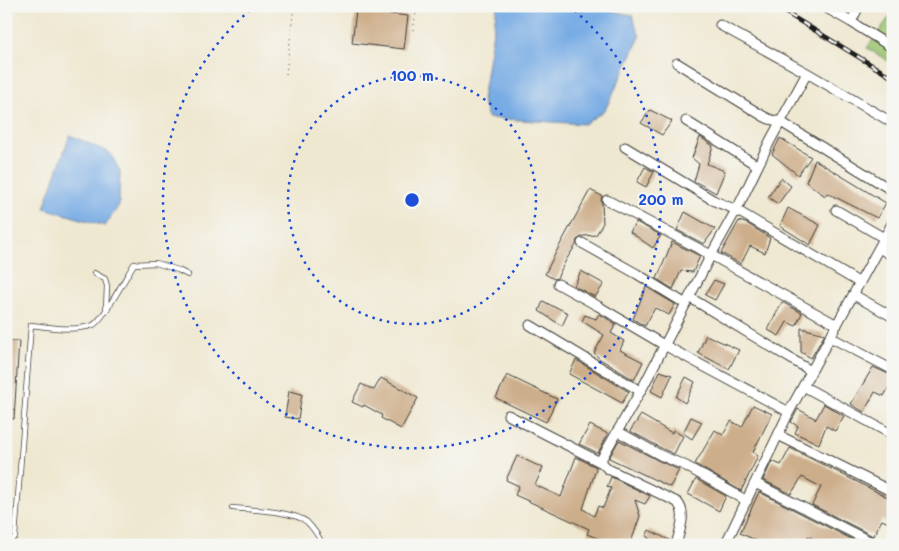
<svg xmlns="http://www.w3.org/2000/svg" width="899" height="551" font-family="Mali,sans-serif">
<rect width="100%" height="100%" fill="#f6f6f2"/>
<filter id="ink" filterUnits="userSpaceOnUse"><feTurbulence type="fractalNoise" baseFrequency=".02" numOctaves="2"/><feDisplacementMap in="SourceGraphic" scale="10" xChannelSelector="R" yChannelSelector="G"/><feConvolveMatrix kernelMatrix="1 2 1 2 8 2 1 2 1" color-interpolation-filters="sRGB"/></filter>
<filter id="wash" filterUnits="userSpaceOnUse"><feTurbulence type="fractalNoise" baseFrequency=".0096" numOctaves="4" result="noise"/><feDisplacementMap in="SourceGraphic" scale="20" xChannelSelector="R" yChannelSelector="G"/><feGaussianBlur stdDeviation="1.12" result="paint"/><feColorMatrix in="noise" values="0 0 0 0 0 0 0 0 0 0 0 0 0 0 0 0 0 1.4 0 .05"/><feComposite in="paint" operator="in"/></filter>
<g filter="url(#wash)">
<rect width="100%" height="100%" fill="#efe8d1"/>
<!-- green -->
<path fill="#9bc470" stroke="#5c7046" d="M893,12V64L867,48Z"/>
<!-- water -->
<path fill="#77abe4" stroke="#4a6480" d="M497,6H586L632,15L640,37L605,110L585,124L488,118L482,100Z
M70,135L110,153L120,171L119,205L105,226L44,208Z"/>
<g id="blocks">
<!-- building -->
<path fill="#cdae8b" d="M356,10L408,16L404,49L352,43Z
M650,110L672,121L662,135L641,123Z
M700,137L713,146L707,164L725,171L716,193L694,181L699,164L692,158Z
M780,138L811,157L798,175L772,154Z
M815,160L886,203L877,218L827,193L825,196L806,182Z
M645,167L654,172L646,187L637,182Z
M781,178L791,186L778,204L768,197Z
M590,190L602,196L601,200L602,204L603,223L596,235L583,236L577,240L576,245L566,260L557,278L554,279L545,274L556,252Z
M788,208L820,225L810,245L780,226Z
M685,212L715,229L704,244L677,230Z
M739,221L748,224L770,238L765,253L750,246L741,264L721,253Z
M636,222L661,235L653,248L630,232Z
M672,242L700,256L693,272L681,271L673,289L657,279Z
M581,271L604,284L595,297L574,286Z
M714,280L724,284L715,300L705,295Z
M646,287L675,304L669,315L655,308L645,326L633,319Z
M543,301L556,308V307L568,313L562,326L539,311Z
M782,302L802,313L796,326L787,322L779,336L768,330Z
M599,314L616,324L611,333L624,341L620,350L643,362L634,380L600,359L594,353L604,335L582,321L585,315L596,319Z
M801,328L825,334L811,358L801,352Z
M706,335L739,350L729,369L698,353Z
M6,341H19L14,419L6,418Z
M576,360L629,392L622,403L569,374Z
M873,367L893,376V380L884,396L875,392L864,412L851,404Z
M660,371L672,375L662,397L651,391Z
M507,375L557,399L546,422L496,398Z
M686,377L695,382L685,403L676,397Z
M381,378L418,398L401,429L381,418L382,415L364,405L363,407L352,402L361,384L374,390Z
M289,391L302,394L298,419L285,417Z
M824,404L844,416L835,431L826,426L819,444L795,433L798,426L791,422L798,409L816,419Z
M753,405L772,414L753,452L758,456L741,491L695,464L715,430L723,435L731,421L742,427Z
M641,415L672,433L673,430L683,436L674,454L663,449L630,431Z
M691,417L702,422L692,439L683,433Z
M590,425L608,434L598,453L579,444Z
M619,440L657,460L679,470L670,487L609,458Z
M790,448L893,500V525L882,520L873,536L812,505L821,487L802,477L791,494L763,480L772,461L781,465Z
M517,456L543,468L535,485L561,497L576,457L596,467V469L583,509L594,516L598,506L603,508L611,488L607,487L611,477L650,496L645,504L635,500L640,516L630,545H614L587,534L589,529L515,495L519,486L506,480Z
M696,479L726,496L719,511L688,494Z
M759,492L863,545H826L808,536L803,545H766L740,533Z
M649,530L671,541L670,545H645L649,538L646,536Z"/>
</g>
</g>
<g filter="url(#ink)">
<use href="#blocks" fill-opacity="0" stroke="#3c3b37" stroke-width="1"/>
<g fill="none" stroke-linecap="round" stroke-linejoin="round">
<!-- service casing -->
<g stroke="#3c3b37" stroke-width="6">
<path id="service" d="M94,273L105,279L107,286L106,309
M233,508C251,510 294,511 307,522C313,528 319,537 323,545
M6,543L15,537L31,325C50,327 74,332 93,325C103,321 127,275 134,264L156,263L178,270L188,275"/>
</g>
<!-- minor casing -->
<g stroke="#3c3b37" stroke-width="11">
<path id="minor" d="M823,6L851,22L893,48
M851,22L859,6
M720,25L807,73
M677,63L763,116L769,119L781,122L893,191
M686,121L758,166
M625,147L713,200C720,204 728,206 736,210L860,283
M607,200L711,255L837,325
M836,210L884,238
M582,243L637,274L686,304
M879,248L893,256
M558,284L598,306L664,345L789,412
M854,295L893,317
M689,297L811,371
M530,325L640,391
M830,337L893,370
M803,386L893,435
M508,415L602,463
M617,431L660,455L686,466L747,501
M778,435L893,492
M755,483L877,545
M676,545C679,532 688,513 677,502L608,469L602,463V458L644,385L711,255L740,203L770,141L807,73L893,123
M725,545L789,412L893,222"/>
</g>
<!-- path -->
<path stroke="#3c3b37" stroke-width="1" stroke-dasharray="1 4" stroke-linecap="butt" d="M413,30L417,6
M286,74L294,6"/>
<!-- service -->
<use href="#service" stroke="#fff" stroke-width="4.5"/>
<!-- minor -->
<use href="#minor" stroke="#fff" stroke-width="9"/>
<!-- rail casing -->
<g stroke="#1c1c1c" stroke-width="4.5">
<path id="rail" d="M775,6L893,78"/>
</g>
<!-- rail -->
<use href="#rail" stroke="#f6f6f2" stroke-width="2.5" stroke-dasharray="8" stroke-linecap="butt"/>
</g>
</g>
<!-- distance rings -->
<g fill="none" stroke="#1d4ed8" stroke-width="2.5" stroke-dasharray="2.5 5">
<circle cx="412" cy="200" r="124"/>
<path d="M569 6A249 249 0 1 1 255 6"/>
</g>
<circle cx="412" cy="200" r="8" fill="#1d4ed8" stroke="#f6f6f2" stroke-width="2.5"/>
<g font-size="15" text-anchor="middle" font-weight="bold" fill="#1d4ed8" stroke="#f6f6f2" stroke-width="4" stroke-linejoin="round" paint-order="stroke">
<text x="412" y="81">100 m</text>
<text x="661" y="205">200 m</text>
</g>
<!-- margin -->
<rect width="899" height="551" fill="none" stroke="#f6f6f2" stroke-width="25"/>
</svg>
